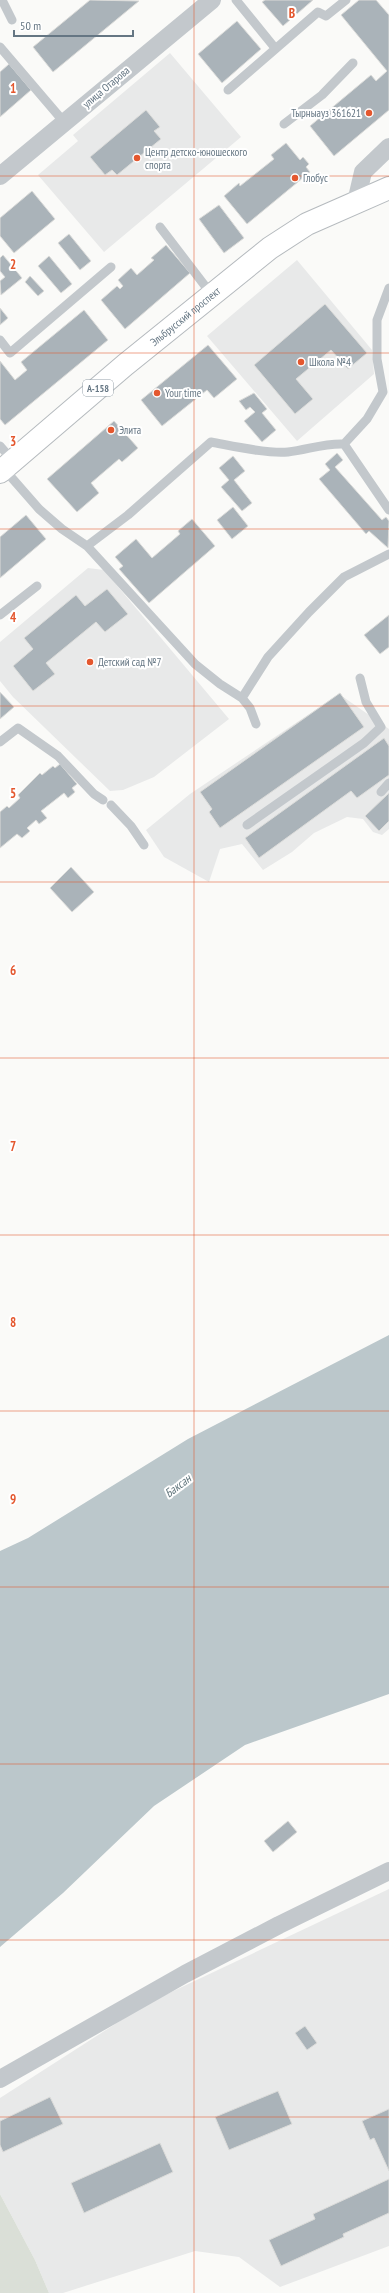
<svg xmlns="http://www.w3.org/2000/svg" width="389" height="2293" font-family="'PT Sans Narrow',sans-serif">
<rect width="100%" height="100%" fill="#fafaf8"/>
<!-- built -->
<path fill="#e8e9e9" d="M170,53L241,137L104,252L38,175L78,141L73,135Z
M297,260L372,350L374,374L297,441L207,336Z
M88,568L104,570L229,719L154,777L123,790L110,791L13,697L0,681V642Z
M339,694L389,729V829L382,835L373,832L363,819L347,817L314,833L292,852L263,870L242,844L220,849L209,882L164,857L146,830L190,794Z
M389,1889V2246L280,2287L239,2257L195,2251L63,2293H49L35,2260L0,2194V2098L148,2003Z"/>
<!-- green -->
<path fill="#dadfd7" d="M0,2194L35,2260L49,2293H0Z"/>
<!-- water -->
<path fill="#bbc7cb" d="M389,1335V1694L245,1745L154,1806L63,1893L0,1947V1551L28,1538L188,1439Z"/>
<!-- building -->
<path fill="#aab3b9" stroke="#dcdcda" d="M90,0L139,1L53,72L33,47Z
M265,0H313L283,26L262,2Z
M359,0H376L389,15V110L334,156L310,126L371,75L376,81L387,71L341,15Z
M237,21L261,49L222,83L198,54Z
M9,64L31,90L0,117V72Z
M146,110L160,127L154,131L161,139L117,175L112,170L105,175L90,157Z
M286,143L300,160L303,157L309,164L306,167L310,172L247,224L224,196L239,183L240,186L274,159L271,155Z
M32,191L55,219L14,253L0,236V218Z
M219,205L244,238L224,253L199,219Z
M69,234L91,261L80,270L58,243Z
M166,245L190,273L125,329L101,300L117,286L120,289L123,286L118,280L131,268L137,275L154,260L151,258Z
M3,255L22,278L1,295L0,281L5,277L0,271V258Z
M49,256L72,284L61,293L38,266Z
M30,276L44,291L38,296L25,282Z
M325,304L367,353L348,369L331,350L296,379L313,399L295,414L254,365Z
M0,308L8,318L0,325Z
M84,310L108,340L5,425L0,419V361L15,380L27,370L21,362Z
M208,345L237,379L214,398L207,390L162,426L141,400Z
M254,393L267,409L262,413L276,430L262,442L244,421L255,412L250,407L246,410L239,401Z
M114,421L138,448L122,462L119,459L91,483L99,493L77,512L47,479Z
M337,453L343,460L335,467L382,520L386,517L389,521L388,548L369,531L366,534L319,479L330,470L325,464Z
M233,456L245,471L234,480L252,503L242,511L221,487L229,480L219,468Z
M233,507L248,526L232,539L217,520Z
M26,515L46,539L0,578V537Z
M192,519L215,546L149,603L119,569L123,566L115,557L136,539L152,558L180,534L178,531Z
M107,589L128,614L105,632L96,622L46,663L55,674L33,691L13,666L33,649L24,638L76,595L85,606Z
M389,615V647L380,654L364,635Z
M0,692L14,707L0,719Z
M340,693L364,727L220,828L209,812L212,809L200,792Z
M384,738L389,746V775L357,798L351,791L259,858L245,838Z
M60,764L77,784L72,788L75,792L68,798L64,793L41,811L47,818L39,824L36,820L27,828L30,831L22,838L17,834L0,848V812L7,806L9,808L20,798L18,795L40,773L42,775L53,766L55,768Z
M389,793V821L379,831L365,816Z
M71,867L94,892L72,912L50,888Z
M288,1821L297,1832L273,1852L264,1841Z
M305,2026L317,2043L307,2050L295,2033Z
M278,2091L292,2124L229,2150L215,2117Z
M50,2097L63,2124L3,2152L0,2145V2121Z
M389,2109V2171L374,2138L370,2140L362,2121Z
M160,2143L173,2172L84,2213L71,2183Z
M389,2179V2213L343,2234L344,2237L281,2266L269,2240L315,2219L313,2214Z"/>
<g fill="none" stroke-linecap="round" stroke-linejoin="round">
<!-- primary casing -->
<g stroke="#b5babe" stroke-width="24">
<g id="primary">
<path id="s1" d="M0,472L125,365L270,248L307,224L389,188"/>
</g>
</g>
<!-- lane -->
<path stroke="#c3c8cc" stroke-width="9" d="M2,0L12,20
M236,0L275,48
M0,47L64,122
M228,90L318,12L326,16L346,0
M284,124L322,95L353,63
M160,227L212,295
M0,340L10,353L111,267
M344,444L367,419L383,392L377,359V320L389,288
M0,446L13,461
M4,469L39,509L62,529L87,546L195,664L220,684L242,698L250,708L256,724
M87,546L128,515L211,442C233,446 267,454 288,452C307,450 324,443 344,444L389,510
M0,615L37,586
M242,698L268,657L309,612L344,577L389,554
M0,742L18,728L58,756L94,794L103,800
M381,792L389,783
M111,805L131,826L144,845
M247,825L364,743L381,727L366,702L360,678"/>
<!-- street -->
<path stroke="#c3c8cc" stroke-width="18" d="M0,176L212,0
M356,202L363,172L389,147
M0,2079L185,1974L279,1925L389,1871"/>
<!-- primary -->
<use href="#primary" stroke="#fff" stroke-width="22"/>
</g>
<!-- grid -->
<path fill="none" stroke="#e4572e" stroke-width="1" stroke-opacity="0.55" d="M194,0V2293M0,176H389M0,353H389M0,529H389M0,706H389M0,882H389M0,1058H389M0,1235H389M0,1411H389M0,1587H389M0,1764H389M0,1940H389M0,2117H389"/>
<!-- markers -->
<g fill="#e4572e" stroke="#fff" stroke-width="1.5">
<circle cx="369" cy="113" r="4"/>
<circle cx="137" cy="158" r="4"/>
<circle cx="295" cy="178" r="4"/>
<circle cx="301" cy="362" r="4"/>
<circle cx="157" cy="393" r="4"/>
<circle cx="111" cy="430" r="4"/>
<circle cx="90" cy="662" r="4"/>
</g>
<g text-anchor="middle" stroke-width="4" stroke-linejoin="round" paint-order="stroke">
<!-- shield labels -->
<rect fill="#fff" stroke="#939fa8" stroke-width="1" x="83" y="380" width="30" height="16" rx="3"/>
<g font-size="10" font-weight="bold" fill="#657683">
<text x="98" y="392">А-158</text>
</g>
<!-- street labels -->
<g font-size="11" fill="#657683" stroke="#fff">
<text transform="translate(106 87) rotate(-40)" y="4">улица Отарова</text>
<text dy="4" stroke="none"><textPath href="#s1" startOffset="242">Эльбрусский проспект</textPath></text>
</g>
<!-- poi labels -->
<g font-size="11" fill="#657683" stroke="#fff" text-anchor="start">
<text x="361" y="117" text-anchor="end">Тырныауз 361621</text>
<text x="145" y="156">Центр детско-юношеского<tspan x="145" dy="13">спорта</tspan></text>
<text x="303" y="182">Глобус</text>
<text x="309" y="366">Школа №4</text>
<text x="165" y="397">Your time</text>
<text x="119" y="434">Элита</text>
<text x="98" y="666">Детский сад №7</text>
</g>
<!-- water labels -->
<g font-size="12" font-style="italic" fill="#60757c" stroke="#fff">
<text transform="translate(178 1486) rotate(-37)" y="4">Баксан</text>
</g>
</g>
<g font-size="13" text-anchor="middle" font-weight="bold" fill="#e4572e" stroke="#fff" stroke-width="4" stroke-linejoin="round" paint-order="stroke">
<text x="292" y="18">B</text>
<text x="13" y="93">1</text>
<text x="13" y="269">2</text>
<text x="13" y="446">3</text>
<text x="13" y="622">4</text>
<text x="13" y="798">5</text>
<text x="13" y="975">6</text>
<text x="13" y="1151">7</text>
<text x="13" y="1327">8</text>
<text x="13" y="1504">9</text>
</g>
<!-- scale -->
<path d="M14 30v6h119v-6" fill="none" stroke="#657683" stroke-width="2"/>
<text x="20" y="30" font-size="12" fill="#657683" stroke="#ffffff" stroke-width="3" paint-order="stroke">50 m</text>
</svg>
